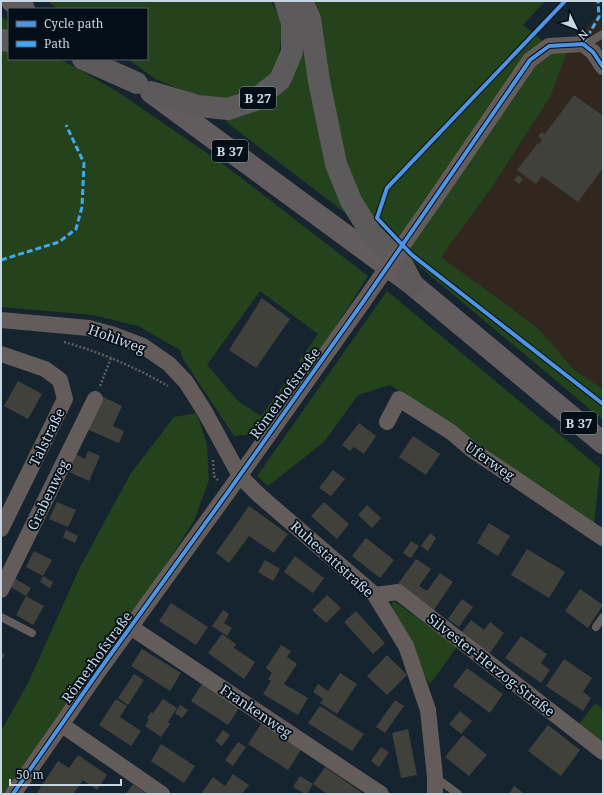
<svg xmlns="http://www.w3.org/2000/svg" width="604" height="795" font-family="'Noto Serif',serif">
<rect width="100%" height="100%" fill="#162430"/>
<!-- industrial -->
<path fill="#31271e" d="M603,10V407L427,255L558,57Z"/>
<!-- green -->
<path fill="#24421c" d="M47,1H271L281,21V39L278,60L273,72L264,85L229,100L196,96L155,79L128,59H147V9H58Z
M302,1H545L523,25L549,46L570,45L550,97L490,190L441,257L538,328L575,371L603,389V420L413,261L374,223L350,180Z
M1,17L9,22V33H1Z
M302,36L348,215L225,121L247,114Z
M1,50H9V59H59L84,72L121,94L227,167L368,276L309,369L299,361L318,334L260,291L207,365L239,402L261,416L291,375L299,380L271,424L254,434L234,436L183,359L180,350L138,326L93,315L1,307Z
M387,291L600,468L594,524L480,449L446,421L390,385L358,395L324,442L268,486L257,476Z
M197,413L207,445L209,480L194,521L127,624L8,794H1V731L28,683L80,567L131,473L174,417Z
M394,601L457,647L430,684C413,660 402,632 391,605Z
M595,703L603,709V752L575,730Z"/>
<!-- building -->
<path fill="#41413c" d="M574,95L603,116V168L578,202L542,176L536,184L517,170L538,143L539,144L542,140L538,136L542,132L545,134Z
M518,175L523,179L519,184L514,180Z
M262,298L290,319L256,368L229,350Z
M18,381L42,394L28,419L4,406Z
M101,396L122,406L113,426L124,431L119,443L86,429Z
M359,423L376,436L364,454L354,447L350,451L342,445Z
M413,436L440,454L426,475L399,457Z
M88,451L100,456L89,481L67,471L75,454L85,459Z
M333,470L345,479L331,496L319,488Z
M57,502L76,510L68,527L49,519Z
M324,502L349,524L337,539L311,516Z
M367,505L381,518L372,528L358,515Z
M249,506L288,534L274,553L249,536L229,563L216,553Z
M489,523L510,536L498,556L477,543Z
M66,530L78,536L75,543L63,537Z
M430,533L436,538L428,551L421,546Z
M366,538L394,560L380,578L352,556Z
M411,541L419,546L411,558L403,553Z
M527,549L565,572L549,598L511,575Z
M34,551L52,560L43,576L26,567Z
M295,556L324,578L313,593L284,572Z
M416,559L431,569L419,586L427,591L440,573L453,582L431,614L395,588Z
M265,560L280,569L273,581L258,572Z
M43,576L53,582L50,588L40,582Z
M14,578L31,588L26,596L9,586Z
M580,589L603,605L588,628L565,611Z
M327,595L341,608L326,623L312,610Z
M26,596L44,606L33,625L16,615Z
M462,599L473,607L459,627L448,619Z
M171,603L208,627L196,645L159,621Z
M223,610L229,614L224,623L232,628L227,636L212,626Z
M356,611L385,643L373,654L344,622Z
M471,620L484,630L490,622L504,633L487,657L459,636Z
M222,634L236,644L234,648L255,662L244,679L208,653Z
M521,636L547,654L541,663L550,670L541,683L505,658Z
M281,645L291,651L287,657L297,664L284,684L308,698L298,715L263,694L271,681L268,679L272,673L266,668Z
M142,649L181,673L170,691L131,666Z
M1,652L5,655L1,661Z
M387,655L407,675L387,695L367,676Z
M564,659L592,678L583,692L591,698L583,711L546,686Z
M467,668L503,694L490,713L453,686Z
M340,673L357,684L337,714L320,703L323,699L313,692L318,684L328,691Z
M134,674L144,680L128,705L118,698Z
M202,684L239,708L228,725L191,701Z
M116,699L127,706L120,717L141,731L131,746L99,725Z
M163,699L177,708L168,722L170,724L161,737L145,726L149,719L147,718L151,712L153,713Z
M395,700L404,706L385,733L376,727Z
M180,705L188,710L182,718L175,713Z
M320,706L364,734L352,751L308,723Z
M460,711L472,721L461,734L449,724Z
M261,724L301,750L288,770L248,744Z
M548,725L580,750L561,776L528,751Z
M408,729L417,775L401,778L392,733Z
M223,730L230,735L222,746L215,741Z
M463,735L487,755L469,776L445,757Z
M238,742L246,747L233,766L225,760Z
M161,744L195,766L184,783L151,761Z
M381,747L389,752L379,767L371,761Z
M78,755L107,775L97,790L83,780L73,794H36L58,761L69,768Z
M325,767L361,792L360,794H327L313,784Z
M233,774L249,785L242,794H201L213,777L225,786Z
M300,776L313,784L307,794H305L293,787Z
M133,784L147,794H126Z
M514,786L525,794H509Z"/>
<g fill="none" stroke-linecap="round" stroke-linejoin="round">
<!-- path -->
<path stroke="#5f5d5f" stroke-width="2.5" stroke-dasharray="2 2" stroke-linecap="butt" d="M64,342C100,352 135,367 168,386
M100,386L111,358
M213,460L214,476L218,480"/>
<!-- lane -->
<path stroke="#645c5a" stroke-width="8" d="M584,45L603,34
M1,617L32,633
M596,627L603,617
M435,777L458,794"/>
<!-- street -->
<path stroke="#645c5a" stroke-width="16" d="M435,199L530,60L549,46L583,44L593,52L603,67
M1,320L89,328L114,335L143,346L169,364L186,382L205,412L240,476L259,495L375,595L406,646L428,710L435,777V794
M1,354L45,369L60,380L65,399L1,529
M387,422L399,399L451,432L471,449L603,538
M1,590L95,399
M375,595L398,592L603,752
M132,628L381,794
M62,725L162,794
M13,794L98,672L228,492L363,302"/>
<!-- primary -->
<path stroke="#625c5e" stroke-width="22" d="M12,1L24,9
M152,93L413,285L603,443"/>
<!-- highway -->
<path stroke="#5d5a5c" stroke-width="22" d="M302,1L310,19L319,81L336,164L351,201L371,233L402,264L413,285
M1,40L9,41
M83,59L137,83
M151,92L198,106L228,109L255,100L280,80L292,52V23L285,1"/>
<!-- street-bridge -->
<path stroke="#645c5a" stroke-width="16" d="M363,302L435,199"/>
<!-- quiet -->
<path stroke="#3fa9f5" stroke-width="3" stroke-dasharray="6 3" stroke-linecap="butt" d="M583,44L599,17L598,1
M1,260L59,242L76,229L82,207L84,163L66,125"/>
<!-- cycleway casing -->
<g stroke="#040e17" stroke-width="6">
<path id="cycleway" d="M565,1L387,188L377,218L412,255L603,404
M13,794L98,672L228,492L363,302L530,60L549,46L583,44L593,52L603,67"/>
</g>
<!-- cycleway -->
<use href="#cycleway" stroke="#4d94e3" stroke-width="4"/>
</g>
<g text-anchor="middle" stroke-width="3.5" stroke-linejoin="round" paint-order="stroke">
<!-- shield labels -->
<g fill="#040e17" stroke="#8c9aa6" stroke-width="1">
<rect x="240" y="87" width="36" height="22" rx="3"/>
<rect x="212" y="140" width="36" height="22" rx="3"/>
<rect x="561" y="412" width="36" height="22" rx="3"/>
</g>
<g font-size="13" font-weight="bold" fill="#c7d6e3">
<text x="258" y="103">B 27</text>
<text x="230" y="156">B 37</text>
<text x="579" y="428">B 37</text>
</g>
<!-- street labels -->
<g font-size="14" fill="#c7d6e3" stroke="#040e17">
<text transform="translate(117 339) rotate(20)" y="5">Hohlweg</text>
<text transform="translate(285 393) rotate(-54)" y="5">Römerhofstraße</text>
<text transform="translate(47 437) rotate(-64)" y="5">Talstraße</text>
<text transform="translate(490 461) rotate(35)" y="5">Uferweg</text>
<text transform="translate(48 495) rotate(-64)" y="5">Grabenweg</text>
<text transform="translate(332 559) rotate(42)" y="5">Ruhestattstraße</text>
<text transform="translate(97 657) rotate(-54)" y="5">Römerhofstraße</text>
<text transform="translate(491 665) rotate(38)" y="5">Silvester-Herzog-Straße</text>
<text transform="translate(256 711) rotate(34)" y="5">Frankenweg</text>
</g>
</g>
<!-- border -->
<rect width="604" height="795" fill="none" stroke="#c7d6e3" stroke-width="4"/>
<!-- legend -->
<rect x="8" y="8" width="140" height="52" fill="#040e17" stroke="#525e69"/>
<rect x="16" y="21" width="20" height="6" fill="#4d94e3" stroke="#525e69"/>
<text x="44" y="28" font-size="12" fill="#c7d6e3">Cycle path</text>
<rect x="16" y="41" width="20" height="6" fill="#3fa9f5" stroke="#525e69"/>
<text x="44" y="48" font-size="12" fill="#c7d6e3">Path</text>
<!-- north arrow -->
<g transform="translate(576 28) rotate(133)" stroke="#040e17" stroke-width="3" paint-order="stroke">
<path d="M0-3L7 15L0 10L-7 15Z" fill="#c7d6e3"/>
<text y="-6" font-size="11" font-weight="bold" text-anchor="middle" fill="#c7d6e3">N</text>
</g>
<!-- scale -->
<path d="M10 779v6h111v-6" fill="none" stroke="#c7d6e3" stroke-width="2"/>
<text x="16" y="779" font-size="12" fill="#c7d6e3" stroke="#040e17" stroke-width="3" paint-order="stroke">50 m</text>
</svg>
